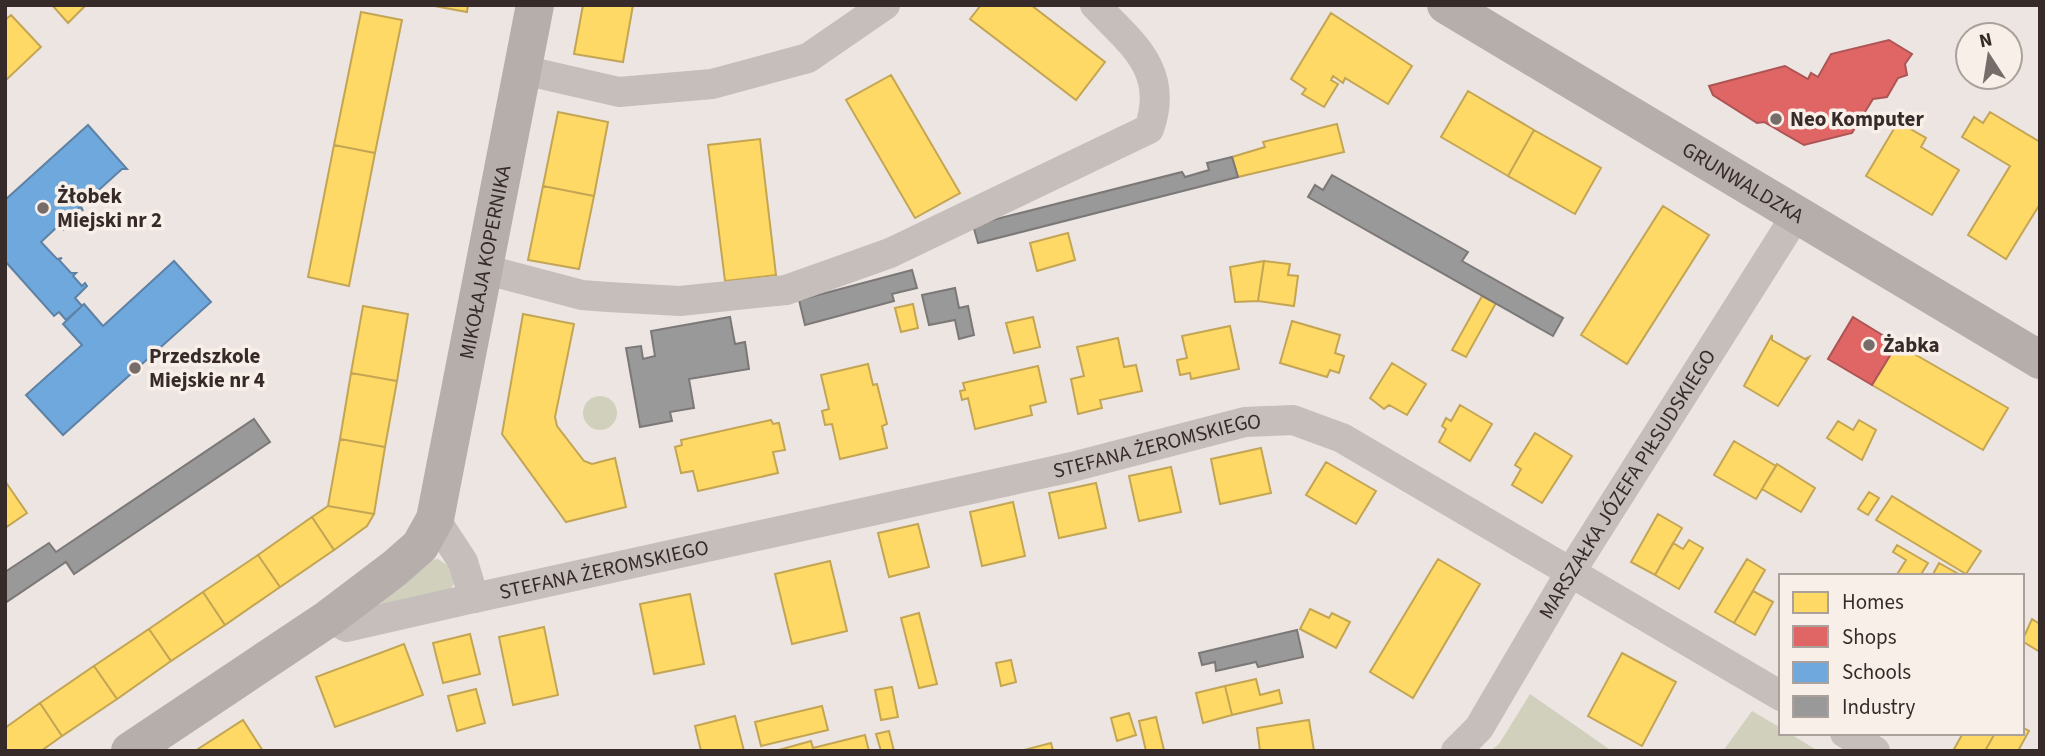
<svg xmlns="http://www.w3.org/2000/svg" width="2045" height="756" font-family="'Source Sans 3',sans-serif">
<rect width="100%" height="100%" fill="#ece5e2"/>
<!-- green -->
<path fill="#d0d0bd" d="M583 413a17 17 0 1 1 34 0a17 17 0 1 1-34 0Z
M438,559L453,569L455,583L447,592L376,608L374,598L432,560Z
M1530,694L1612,751H1490L1499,744Z
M1752,711L1781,728V733H1789L1818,751H1723Z"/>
<!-- homes -->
<path fill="#ffd966" stroke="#c3a554" stroke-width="2" d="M52,5H86L68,23Z
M429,5H468L467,12Z
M583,5H633L623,62L574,54Z
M981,5H1031L1105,62L1076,100L970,19Z
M361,12L402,20L375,153L334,145Z
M1331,13L1412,66L1388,104L1345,78L1343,83L1333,76L1331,80L1338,84L1324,107L1302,94L1306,89L1291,79Z
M11,15L41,47L5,81V20Z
M891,75L960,193L915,218L846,100Z
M1468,91L1534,130L1508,176L1441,137Z
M558,112L608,122L594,196L543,186Z
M1990,112L2040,142V204L2006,259L1968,235L2010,166L1962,137L1974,117L1983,123Z
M1898,122L1926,138L1921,147L1959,170L1932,215L1866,176Z
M1337,124L1344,152L1238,177L1232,157L1265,147L1263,142Z
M1534,130L1601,168L1575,214L1508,176Z
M760,139L776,275L725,281L708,145Z
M334,145L375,153L349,286L308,277Z
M543,186L594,196L579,269L528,260Z
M1663,206L1709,235L1627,364L1581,335Z
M1068,233L1075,260L1037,271L1030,243Z
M1264,261L1258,301L1235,302L1230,267Z
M1264,261L1290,264L1288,275L1298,276L1294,306L1258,301Z
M1482,296L1496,303L1466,357L1452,350Z
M913,304L918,328L901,332L895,308Z
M363,306L408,314L397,381L351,373Z
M523,314L574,324L555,417L557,426L584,461L592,464L615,458L626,507L566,522L502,434Z
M1033,317L1040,347L1014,353L1006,323Z
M1292,321L1340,335L1335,353L1344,356L1339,373L1330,370L1327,377L1280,363Z
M1230,326L1239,369L1191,379L1190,373L1180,375L1177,360L1187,358L1182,336Z
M1772,335V340L1805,359L1809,357L1778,406L1744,386Z
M1118,338L1124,367L1136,365L1142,391L1100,400L1102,408L1078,414L1071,379L1084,376L1077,347Z
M1897,344L2008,408L1983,450L1872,385Z
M1392,363L1426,384L1407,415L1389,405L1384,409L1370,398Z
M868,364L873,385L877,384L887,424L882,426L887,448L840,459L832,424L825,425L822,411L829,409L821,375Z
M1038,366L1046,402L1030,406L1032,415L975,429L968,398L962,400L960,391L965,390L963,383Z
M351,373L397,381L385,447L340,439Z
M1460,405L1492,424L1470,461L1439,442L1446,429L1442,426L1446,418L1451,421Z
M771,420L773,424L779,423L785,450L773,452L778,473L698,491L693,471L681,473L675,447L682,445L681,440Z
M1859,420L1876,430L1862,460L1827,438L1838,421L1853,430Z
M1535,433L1572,456L1542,503L1512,485L1521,469L1515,465Z
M340,439L385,447L374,514L328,506Z
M1734,441L1776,466L1756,499L1714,475Z
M1261,448L1271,493L1220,504L1211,459Z
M1326,462L1376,491L1356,524L1306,495Z
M1777,464L1815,488L1801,512L1762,489Z
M1171,467L1181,512L1139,521L1129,476Z
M5,481L27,513L5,528Z
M1096,483L1106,528L1059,538L1049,493Z
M1869,492L1879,498L1868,515L1858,509Z
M1892,496L1981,551L1966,574L1876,520Z
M1013,502L1025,556L982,566L970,512Z
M328,506L374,514L367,526L334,550L312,517Z
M1658,514L1682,528L1655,575L1631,562Z
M312,517L334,550L280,587L258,555Z
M918,524L929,567L889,577L878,533Z
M1689,540L1703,548L1679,589L1655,575L1673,543L1683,549Z
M1897,545L1928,563L1920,576H1896L1906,560L1893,552Z
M258,555L280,587L225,625L203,592Z
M1438,559L1480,584L1413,698L1370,672Z
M1747,559L1765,570L1734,623L1715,612Z
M830,561L847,631L792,644L775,574Z
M1939,563L1962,576H1932Z
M1753,591L1773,602L1755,635L1734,623Z
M203,592L225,625L171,661L149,629Z
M690,594L704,664L654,674L640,604Z
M1310,609L1329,618L1332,613L1350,622L1336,648L1300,629Z
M919,613L937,684L919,688L901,618Z
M2032,619L2040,624V652L2022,641Z
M544,627L558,695L513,705L499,637Z
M149,629L171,661L117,699L94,666Z
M470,634L480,674L443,683L433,643Z
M404,644L423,695L335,727L316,677Z
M1622,653L1676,682L1642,746L1588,716Z
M1011,660L1016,682L1001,686L996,663Z
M94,666L117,699L62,736L40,703Z
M1256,679L1260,695L1279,690L1282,703L1232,715L1225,686Z
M1225,686L1232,715L1203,723L1196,693Z
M892,687L898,717L881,720L875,690Z
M476,689L485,723L457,731L448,696Z
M40,703L62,736L41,751H5V728Z
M822,706L828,730L761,746L755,722Z
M1129,713L1136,735L1117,741L1111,718Z
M735,716L744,751H701L695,726Z
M1156,717L1164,750L1146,751L1139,721Z
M243,720L263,751H195Z
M1309,720L1314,751H1260L1257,728Z
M2022,727L2029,731L2018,751H1985L1995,733H2022Z
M889,731L894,751H881L876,734Z
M1963,733H1995L1985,751H1953Z
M865,735L869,751H775L811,741L813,748Z
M1051,743L1053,751H1024V750Z"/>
<!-- shops -->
<path fill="#e06666" stroke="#ad5454" stroke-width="2" d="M1889,40L1912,54L1905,64L1907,75L1898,78L1887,97L1873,99L1852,133L1804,145L1764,122L1757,123L1713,95L1709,86L1785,66L1808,79L1811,73L1818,77L1831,54Z
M1853,317L1897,344L1872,385L1828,359Z"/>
<!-- schools -->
<path fill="#6fa8dc" stroke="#5e82a6" stroke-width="2" d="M88,125L127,169H122L81,206L83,211L80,207L60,225L62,229L57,227L41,242L57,259L62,258L59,260L71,273H76L73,276L82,286L85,283L87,286L75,298L82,306L66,320L59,312L54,316L5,261V200Z
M174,261L211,302L63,435L26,395L82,345L63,324L84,304L103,326Z"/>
<!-- industry -->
<path fill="#999" stroke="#7b7877" stroke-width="2" d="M1232,157L1238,177L978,243L973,225L1182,172L1185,177L1209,170L1207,163Z
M1332,175L1468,252L1462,261L1563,318L1553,336L1308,197L1315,185L1323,190Z
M912,270L917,288L892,294L894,301L805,325L799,300Z
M955,288L959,308L968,306L974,335L959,339L955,320L929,325L922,295Z
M730,317L735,344L745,342L749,369L689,379L694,408L670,412L672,421L640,427L626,348L641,346L643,359L655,356L651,331Z
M254,419L270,442L74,574L66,562L5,603V572L49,543L56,552Z
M1297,630L1303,657L1258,667L1256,662L1216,671L1215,662L1202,665L1199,653Z"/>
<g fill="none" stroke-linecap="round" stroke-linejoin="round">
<!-- street -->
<g stroke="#c5bebb" stroke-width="30">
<path d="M523,70L619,92L712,84L808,58L885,5"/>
<path d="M483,269L582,295L608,297L680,301L786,290L890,253L1149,129C1170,70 1131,43 1095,5"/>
<path id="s1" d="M474,598L1072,467L1245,422L1293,420L1342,438L1781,696"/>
<path d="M329,618L347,627L474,598L463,562L435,519"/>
<path d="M1845,733L1875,751"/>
<path id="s2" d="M1456,751L1479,728L1570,573L1797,214"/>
</g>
<!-- secondary -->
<g stroke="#b6aeab" stroke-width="38">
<path id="s3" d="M1446,5L2040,360"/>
<path id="s4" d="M130,751L329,618L395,568L420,546L435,519L535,5"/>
</g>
</g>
<!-- markers -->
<g fill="#766c6a" stroke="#f9efe9" stroke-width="2.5">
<circle cx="1776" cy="119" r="7"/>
<circle cx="43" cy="208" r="7"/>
<circle cx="1869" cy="345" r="7"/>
<circle cx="135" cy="368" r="7"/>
</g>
<g text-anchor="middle" stroke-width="7" stroke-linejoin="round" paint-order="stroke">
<!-- poi labels -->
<g font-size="21" font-weight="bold" fill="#362b29" stroke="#f9efe9" text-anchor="start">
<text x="1790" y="126">Neo Komputer</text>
<text x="57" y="203">Żłobek<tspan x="57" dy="24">Miejski nr 2</tspan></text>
<text x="1883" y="352">Żabka</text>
<text x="149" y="363">Przedszkole<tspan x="149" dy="24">Miejskie nr 4</tspan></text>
</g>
<!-- street labels -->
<g font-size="21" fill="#362b29" stroke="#f9efe9">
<text dy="7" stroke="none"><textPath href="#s3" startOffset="346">GRUNWALDZKA</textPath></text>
<text dy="7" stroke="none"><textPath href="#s4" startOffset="648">MIKOŁAJA KOPERNIKA</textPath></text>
<text dy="7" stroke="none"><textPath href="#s1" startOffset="700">STEFANA ŻEROMSKIEGO</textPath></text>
<text dy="7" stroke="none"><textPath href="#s2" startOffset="318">MARSZAŁKA JÓZEFA PIŁSUDSKIEGO</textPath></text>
<text dy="7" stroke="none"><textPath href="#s1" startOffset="133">STEFANA ŻEROMSKIEGO</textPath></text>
</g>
</g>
<!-- border -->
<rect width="2045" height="756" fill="none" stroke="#362b29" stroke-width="14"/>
<!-- legend -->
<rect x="1779" y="574" width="245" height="161" fill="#f9efe9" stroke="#aba19c" stroke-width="2"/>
<rect x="1793" y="592" width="35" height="21" fill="#ffd966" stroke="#aba19c" stroke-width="2"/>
<text x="1842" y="609" font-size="21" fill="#362b29">Homes</text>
<rect x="1793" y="626" width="35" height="21" fill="#e06666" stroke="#aba19c" stroke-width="2"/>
<text x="1842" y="644" font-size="21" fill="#362b29">Shops</text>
<rect x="1793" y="662" width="35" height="21" fill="#6fa8dc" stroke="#aba19c" stroke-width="2"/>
<text x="1842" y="679" font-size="21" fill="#362b29">Schools</text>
<rect x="1793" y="696" width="35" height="21" fill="#999999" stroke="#aba19c" stroke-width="2"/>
<text x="1842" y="714" font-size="21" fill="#362b29">Industry</text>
<!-- north arrow -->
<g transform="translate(1989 56) rotate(348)"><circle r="33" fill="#f9efe9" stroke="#aba19c" stroke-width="2"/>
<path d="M0-5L12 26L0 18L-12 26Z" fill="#766c6a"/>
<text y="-10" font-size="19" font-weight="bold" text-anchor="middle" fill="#362b29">N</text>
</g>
</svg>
